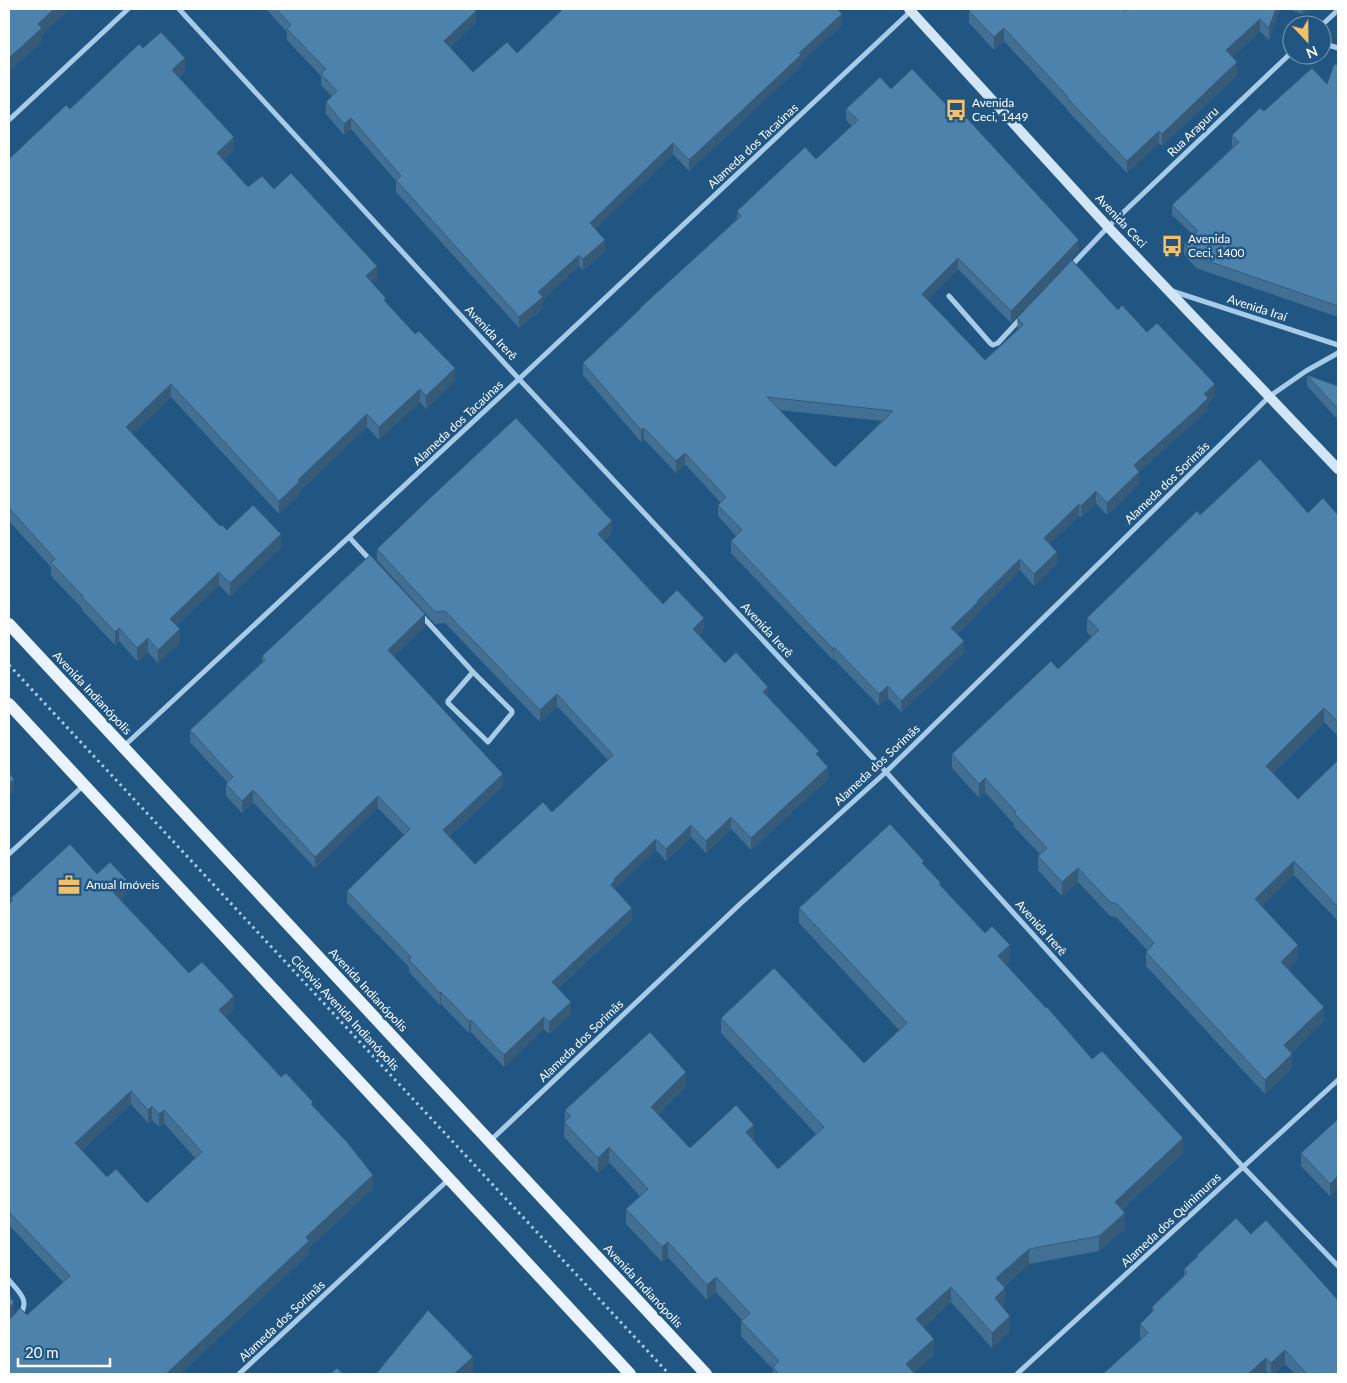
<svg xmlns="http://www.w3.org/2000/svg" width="1347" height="1383" font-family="Lato,sans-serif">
<rect width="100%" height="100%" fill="#215683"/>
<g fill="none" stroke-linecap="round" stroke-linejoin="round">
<!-- path -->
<path stroke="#a8cce8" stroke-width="3" stroke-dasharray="2.5 4" stroke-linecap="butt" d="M9,665L669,1374"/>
<!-- street -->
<path stroke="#a8cce8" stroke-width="5" d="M179,9L519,379L886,772L1243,1167L1338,1266
M1322,25L1338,10
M1322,43L1338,48
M9,120L128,9
M1070,267L1108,227L1292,52
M1172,291L1338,345
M949,296L991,344L993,345L998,343L1020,319
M349,537L372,562
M422,616L473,672L512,711V713L488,742L448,703V701L473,672
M123,747L519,379L911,11
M9,854L84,785
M490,1141L740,904L886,772L1270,396L1306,371L1338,353
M9,1280C19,1292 31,1301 19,1316
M239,1374L448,1180
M1017,1374L1338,1080"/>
<!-- secondary -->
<path stroke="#d3e6f7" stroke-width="10" d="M909,9L1108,227L1338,469"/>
<!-- primary -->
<path stroke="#ebf4fe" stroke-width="12" d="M9,624L706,1374
M9,704L630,1374"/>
</g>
<!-- wall -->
<path fill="#427095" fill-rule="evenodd" d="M266,9H475L476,22L450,47L473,72L517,53L842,25L801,62V66L689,171L673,154L595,229L605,251L583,270L579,266L543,299V308L519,328L396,192V181L351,129L344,135L326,114V102L332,96L321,85V76L287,40V32Z
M1127,9H1280L1269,40L1260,31L1232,57L1237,75L1162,146L1159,143L1127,173L1067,110V109L1004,41L994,50L969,23V11H1125Z
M1288,9H1309L1303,14Z
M143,48L185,71L179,77L234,150L223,160L248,187L274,189L377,279L372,283L386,303L455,381L426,409L420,402L379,440L367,427L299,492V495L279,514L171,397L132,434L220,526L227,530L281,547L230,596L219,585L176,626L180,642L158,663L148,652L137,661L119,641L115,645L82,610V608L51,576V567L9,521V159Z
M1338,65V317L1196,268L1184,254V244L1193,235L1172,215V205L1233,147L1232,145V135L1264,111L1327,84Z
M891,89L1079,251L1011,323L958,269L927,300L985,360L1018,330L1017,318L1118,310L1147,332L1215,396L1208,402V410L1196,421L1139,471V483L1107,515L1096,503L1081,517L1079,516L1049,544L1057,563L1034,586L1020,570L978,612V613L957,634L964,653L901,712L888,698L879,706L834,659L833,660L731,553V541L736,536L718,516V505L721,503L685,464L676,473L644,439L641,442L583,375V363L640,309V308L737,219V211L816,159L852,126L846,120V109ZM779,410L882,421L835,467Z
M1307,375L1338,386V420L1307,386Z
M1308,513L1338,515V736L1324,722L1273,773L1298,799L1338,760V921L1294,875L1262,906L1298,959L1288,969L1324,1021L1291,1053L1292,1068L1265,1094L1146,966V952L1147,950L1117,918L1110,916L1078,882L1062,896L1038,870V856L1040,854L1014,827V824L985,792L979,798L952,768V754L1058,669L1092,637L1087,632V618L1200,515Z
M612,533L604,541L663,604L704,630L699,635L725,663L768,697L819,757L828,779L751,850L731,829L706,853L691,837L666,861L656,850L615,889L632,920L558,988L571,1014L549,1034L544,1029L504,1067L471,1032L469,1033L441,1004L440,1005L409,972V967L347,903V891L404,835L378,808L315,868L253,802L242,813L226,796V784L227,782L190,742V730L262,662V656L425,626L393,657L503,786L449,836L475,864L552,812L608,760L557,706L540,722L445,623L435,624L377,560V549Z
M924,865L941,886L1010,960L1005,964L1092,1059L1183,1153L1122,1210L1125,1228L1099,1251L1029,1264L1004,1287L1005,1303L1002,1306L1010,1331L992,1348L951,1302L924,1327L934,1354L913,1373L915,1374H773V1369L741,1336V1321L742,1320L716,1292L707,1300L668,1257L662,1262L626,1224V1209L640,1196L609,1162L598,1173L564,1137L565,1110L686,1087L658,1114L690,1148L754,1140L753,1141L778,1169L816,1134L721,1033V1018L864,1063L899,1030L799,923V908Z
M97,874L127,893L120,899L189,973L234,1009L225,1017L281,1077L313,1106L373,1188L309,1248V1254L180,1374H9L14,1314L27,1315L63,1282L9,1225V904L11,902V898ZM131,1104L148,1123L152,1120L159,1127L164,1123L195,1158L147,1203L107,1177L82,1150Z
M1338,1119V1188L1330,1196L1301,1166V1153Z
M1251,1234L1338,1374H1295L1285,1364L1273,1374H1269L1266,1371L1262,1374H1103L1141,1339L1140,1337V1324L1152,1313V1307L1184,1277V1269L1197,1257V1255Z"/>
<!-- shaded-wall -->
<path fill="#365b79" d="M54,9H70L42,35V42L9,72V58L38,24Z
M1276,9H1280L1269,40V28Z
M1303,9H1309L1303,14Z
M476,11V22L444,52V41Z
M842,14V25L801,62V66L689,171V160L799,53Z
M1260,19V31L1226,63V50Z
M1004,28V41L994,50V37Z
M185,58V71L172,83V70Z
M1237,62V75L1162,146V134Z
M351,118V129L344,135V124Z
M1159,131V143L1127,173V161Z
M234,137V150L217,166V153Z
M673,143V154L590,234V223Z
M605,240V251L583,270V259Z
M1079,240V251L1011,323V311Z
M579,255V266L543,299V308L519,328V317L538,292Z
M958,258V269L922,305V294Z
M377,266V279L366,289V276Z
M455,368V381L426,409V396Z
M171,384V397L126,440V427Z
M1215,384V396L1208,402V410L1196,421L1134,477V465Z
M420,389V402L379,440V427Z
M367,414V427L299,492V495L279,514V501L298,480Z
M644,428V439L641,442V430Z
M685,453V464L676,473V461Z
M1139,472V483L1107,515V503Z
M1096,491V503L1081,517V506Z
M1079,504V516L1044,549V538Z
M612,521V533L598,546V534Z
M281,534V547L230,596V583Z
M1057,552V563L1034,586V574Z
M1020,559V570L978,612V613L951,639V628Z
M219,572V585L170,632V619Z
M425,614V626L388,662V650Z
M704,618V630L693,641V629Z
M119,628V641L115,645V632Z
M180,629V642L158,663V650Z
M148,638V652L137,661V648Z
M964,641V653L901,712V701Z
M834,647V659L833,660V649Z
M888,686V698L879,706V694Z
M768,687V699L763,692Z
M557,694V706L540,722V710Z
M1324,708V722L1266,780V766Z
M828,767V779L751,850V838Z
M503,774V786L443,841V830Z
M985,778V792L979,798V784Z
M14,779V791L9,796V784Z
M253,790V802L242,813V801Z
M378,796V808L315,868V857Z
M731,817V829L706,853V841Z
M691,825V837L666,861V849Z
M656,839V850L615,889V892L611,885L614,879Z
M1294,861V875L1255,913V899Z
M1078,868V882L1062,896V882Z
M127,880V893L113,905V892Z
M632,908V920L552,993V982Z
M1010,945V960L998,971V956Z
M1298,945V959L1281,976V962Z
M441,992V1004L440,1005V993Z
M234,996V1009L219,1023V1010Z
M571,1002V1014L549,1034V1022Z
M1324,1007V1021L1284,1059V1045Z
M544,1017V1029L504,1067V1055Z
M471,1020V1032L469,1033V1021Z
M1292,1054V1068L1265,1094V1080Z
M686,1072V1087L651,1122V1107Z
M131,1091V1104L75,1156V1143Z
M152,1106V1120L148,1123V1110Z
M164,1110V1123L159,1127V1114Z
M754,1125V1140L746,1147V1132Z
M1183,1138V1153L1115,1217V1202Z
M609,1147V1162L598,1173V1158Z
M373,1175V1188L309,1248V1254L180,1374H166L306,1237Z
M1338,1176V1188L1330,1196V1184Z
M1125,1213V1228L1099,1251V1236Z
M668,1242V1257L662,1262V1247Z
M1029,1249V1264L996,1293V1278Z
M716,1277V1292L707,1300V1285Z
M951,1287V1302L916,1334V1319Z
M1005,1288V1303L995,1313V1298Z
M14,1302V1315L9,1321V1308Z
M1010,1316V1331L992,1348V1333Z
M934,1339V1354L912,1374L906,1364Z
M1285,1350V1364L1273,1374H1271V1363Z
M473,1357V1374H455V1373Z
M1266,1358V1371L1262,1374H1248Z"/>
<!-- building -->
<path fill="#4d82ad" stroke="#365b79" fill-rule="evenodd" d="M9,9H54L38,24L42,28L9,58Z
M276,9H475L476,11L444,41L473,72L507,42L517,53L563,9H837L842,14L799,53L801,55L689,160L673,143L590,223L605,240L583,259L579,255L538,292L543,297L519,317L396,180L401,176L351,118L344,124L326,102L337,91L321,74L326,69L287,29L291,25Z
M972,9H1123L1125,11L1127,9H1276L1269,28L1260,19L1226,50L1237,62L1162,134L1159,131L1127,161L1067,98L1068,97L1004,28L994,37L969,11Z
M161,32L185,58L172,70L234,137L217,153L248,187L262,176L274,189L291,173L377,266L366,276L386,298L384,300L415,334L419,331L455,368L426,396L420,389L379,427L367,414L298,480L299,482L279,501L171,384L126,427L220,526L222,525L227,530L253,505L281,534L230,583L219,572L170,619L180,629L158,650L148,638L137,648L119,628L115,632L82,597L83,596L51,563L55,559L9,508V159L66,105L70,109L139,44L143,48Z
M1334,64L1338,65V306L1196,257L1184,244L1198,231L1172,205L1239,142L1232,135L1260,108L1264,111L1312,68L1327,84Z
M912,69L960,119L964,115L1079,240L1011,311L958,258L922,294L985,360L1022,326L1023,324L1017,318L1072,260L1118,310L1122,305L1147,332L1157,323L1215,384L1204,394L1208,398L1196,410L1134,465L1139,472L1107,503L1096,491L1081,506L1079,504L1044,538L1057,552L1034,574L1020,559L977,601L978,602L951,628L964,641L901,701L888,686L879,694L834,647L833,649L731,541L742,530L718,505L726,497L685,453L676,461L644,428L641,430L583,363L641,308H640L741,216L737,211L805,147L816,159L858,120L846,109L880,77L891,89ZM767,397L893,411L835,467Z
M1307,375L1338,386V409Z
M516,418L612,521L598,534L663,604L677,590L704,618L693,629L725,663L736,652L768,687L763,692L819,751L816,754L828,767L751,838L731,817L706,841L691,825L666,849L656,839L614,879L615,880L611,885L632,908L552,982L571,1002L549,1022L544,1017L504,1055L471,1020L469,1021L441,992L440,993L409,960L411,957L347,891L410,829L378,796L315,857L253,790L242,801L226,784L233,777L190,730L265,660L262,656L370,555L425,614L388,650L503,774L443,830L475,864L543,802L552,812L613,755L557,694L540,710L445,611L435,612L377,549L430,498Z
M1260,459L1308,513L1323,498L1338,515V722L1324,708L1266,766L1298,799L1338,760V907L1294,861L1255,899L1298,945L1281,962L1324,1007L1284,1045L1292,1054L1265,1080L1146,952L1154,943L1117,904L1110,902L1078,868L1062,882L1038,856L1047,848L1014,813L1016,812L985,778L979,784L952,754L1051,661L1058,669L1099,630L1087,618L1197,511L1200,515Z
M9,773L14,779L9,784Z
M890,824L924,861L922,863L941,883L939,884L985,933L992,926L1010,945L998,956L1046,1008L1047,1007L1092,1059L1102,1051L1183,1138L1115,1202L1125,1213L1099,1236L1029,1249L996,1278L1005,1288L995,1298L1010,1316L992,1333L951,1287L916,1319L934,1339L906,1364L915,1374H779L773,1367L779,1361L741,1321L750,1313L716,1277L707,1285L668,1242L662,1247L626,1209L648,1189L609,1147L598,1158L564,1122L571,1116L565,1110L650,1032L686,1072L651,1107L690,1148L736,1105L754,1125L746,1132L778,1169L824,1127L721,1018L774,968L864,1063L907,1023L799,908Z
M70,844L97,874L110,862L127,880L113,892L189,973L202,962L234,996L219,1010L281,1077L286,1073L313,1102L311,1104L347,1142L373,1175L306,1237L309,1241L166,1374H9V1317L11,1318L20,1308L27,1315L70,1276L9,1212V904L13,900L11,898ZM131,1091L148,1110L152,1106L159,1114L164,1110L202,1152L147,1203L116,1169L107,1177L75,1143Z
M1338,1119V1176L1330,1184L1301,1153Z
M1236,1218L1251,1234L1266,1220L1338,1300V1374H1307L1285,1350L1271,1363L1266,1358L1248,1374H1103L1148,1333L1140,1324L1154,1310L1152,1307L1187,1273L1184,1269L1198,1256L1197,1255Z
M9,1296L14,1302L9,1308Z
M428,1310L473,1357L455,1373L456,1374H376Z
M337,1368L343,1374H330Z"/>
<!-- icons -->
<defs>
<g id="bus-bare" transform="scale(1.725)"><path d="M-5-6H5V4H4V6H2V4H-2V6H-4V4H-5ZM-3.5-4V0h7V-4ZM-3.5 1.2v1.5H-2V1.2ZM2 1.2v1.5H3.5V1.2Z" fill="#f5be69" stroke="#215683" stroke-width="2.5" paint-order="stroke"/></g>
<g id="office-bare" transform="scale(1.725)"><path d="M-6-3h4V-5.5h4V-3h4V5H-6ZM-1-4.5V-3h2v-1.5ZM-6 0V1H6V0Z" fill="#f5be69" stroke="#215683" stroke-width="2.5" paint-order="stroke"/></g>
</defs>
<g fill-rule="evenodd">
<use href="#bus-bare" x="956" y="110"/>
<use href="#bus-bare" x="1172" y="246"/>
<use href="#office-bare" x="69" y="885"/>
</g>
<g text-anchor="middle" stroke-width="5" stroke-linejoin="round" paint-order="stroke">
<!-- poi labels -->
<g font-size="12" fill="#fff" stroke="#215683" text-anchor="start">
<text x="972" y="107">Avenida<tspan x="972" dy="14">Ceci, 1449</tspan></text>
<text x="1188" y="243">Avenida<tspan x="1188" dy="14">Ceci, 1400</tspan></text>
<text x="86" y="889">Anual Imóveis</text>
</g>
<!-- street labels -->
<g font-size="12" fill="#fff" stroke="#215683">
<text transform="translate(1193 132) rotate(-44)" y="4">Rua Arapuru</text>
<text transform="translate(753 146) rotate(-43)" y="4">Alameda dos Tacaúnas</text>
<text transform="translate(1121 221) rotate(47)" y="4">Avenida Ceci</text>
<text transform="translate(1257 308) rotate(18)" y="4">Avenida Iraí</text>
<text transform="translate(491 333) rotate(47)" y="4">Avenida Irerê</text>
<text transform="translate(458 423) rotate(-43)" y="4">Alameda dos Tacaúnas</text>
<text transform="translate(1167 483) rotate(-44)" y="4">Alameda dos Sorimãs</text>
<text transform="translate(767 630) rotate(47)" y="4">Avenida Irerê</text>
<text transform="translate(92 693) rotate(47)" y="4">Avenida Indianópolis</text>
<text transform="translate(877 765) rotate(-43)" y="4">Alameda dos Sorimãs</text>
<text transform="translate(1041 928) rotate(48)" y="4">Avenida Irerê</text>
<text transform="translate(368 990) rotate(47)" y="4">Avenida Indianópolis</text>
<text transform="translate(345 1013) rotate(47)" y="4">Ciclovia Avenida Indianópolis</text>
<text transform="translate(581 1041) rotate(-44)" y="4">Alameda dos Sorimãs</text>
<text transform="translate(1171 1220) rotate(-43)" y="4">Alameda dos Quinimuras</text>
<text transform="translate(643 1286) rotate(47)" y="4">Avenida Indianópolis</text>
<text transform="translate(282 1321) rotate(-43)" y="4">Alameda dos Sorimãs</text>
</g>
</g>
<!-- border -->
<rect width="1347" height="1383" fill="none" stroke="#ffffff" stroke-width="20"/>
<!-- north arrow -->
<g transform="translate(1307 40) rotate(158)"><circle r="24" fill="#215683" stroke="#7a9ab5"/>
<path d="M0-4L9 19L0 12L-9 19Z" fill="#f5be69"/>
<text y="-8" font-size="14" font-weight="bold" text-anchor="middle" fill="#ffffff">N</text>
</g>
<!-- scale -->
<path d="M18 1358v8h92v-8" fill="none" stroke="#ffffff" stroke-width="2.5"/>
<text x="25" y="1358" font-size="15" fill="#ffffff" stroke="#215683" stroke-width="4" paint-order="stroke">20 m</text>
</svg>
